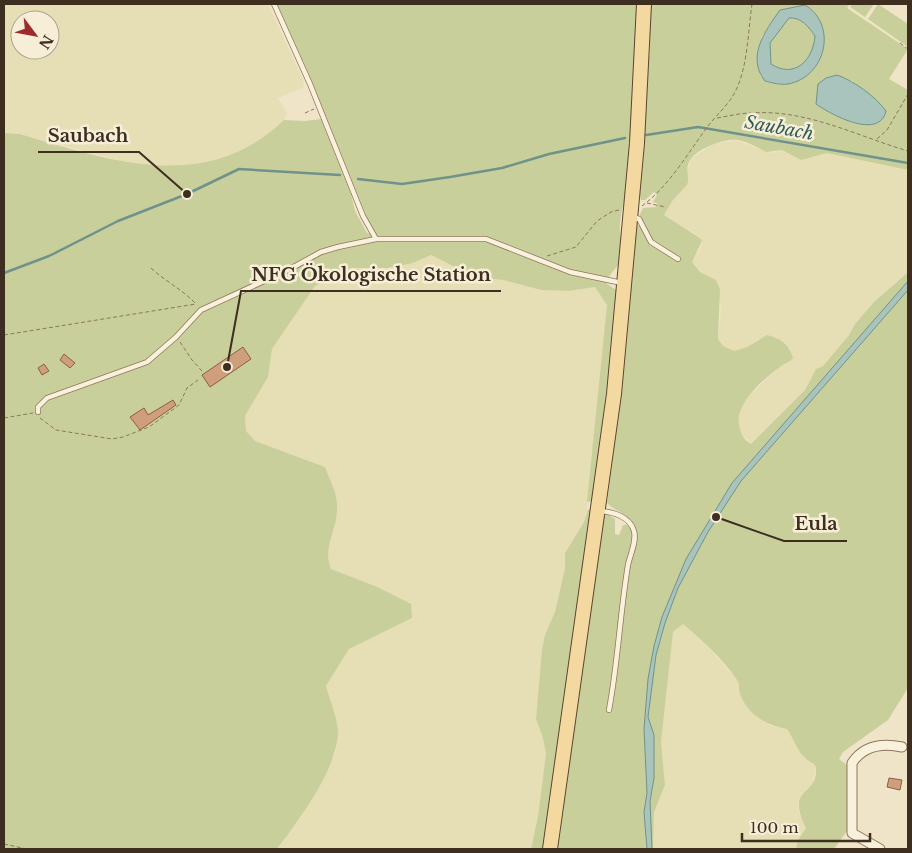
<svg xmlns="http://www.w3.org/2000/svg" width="912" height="853" font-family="'Libre Baskerville',serif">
<rect width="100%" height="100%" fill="#f0e4c8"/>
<!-- farmland -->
<path fill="#e6deb5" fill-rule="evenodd" d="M4,4H268L304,82L303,88L278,98L287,114L284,120L266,137L229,157L200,164L173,167L136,165L20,134L4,133ZM20,20H50V50H20Z
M735,140L771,153L782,150L816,156L827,153L908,170V272L893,284L855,324L849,335L823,366L816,369L805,390L752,444L741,434L738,421L740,408L748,397L780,366L792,359L791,350L786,343L778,339H758L747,347L734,351L723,346L718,339L721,309L716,280L700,272L692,262L702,245L700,237L664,215L673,200L687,185V172L692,158L714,144Z
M431,255L475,277L503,280L541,290L569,291L595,287L607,305L587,510L584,522L565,553V568L555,612L545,635L542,649L536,719L543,738L546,754L538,816L531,849H277L302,816L336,752L338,728L326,686L349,649L412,618L375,586L331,569L327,559V544L334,530L337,509L333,485L325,467L255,441L246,431L245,416L268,377L272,349L315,286L351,268H388L413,263Z
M683,624L700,638L738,681L739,692L770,725L787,729L804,758L814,765L816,768L812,784L801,795L798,803L799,813L806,828L798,840L796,849H653L654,812L665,785L661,742L673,632Z"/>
<!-- green -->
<path fill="#c9cf9b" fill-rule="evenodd" d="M277,4H637L628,190C623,204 619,218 620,233C621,241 624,247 622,256C620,267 610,271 606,283L616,290L617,293L612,358L593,501L587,502L607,305L595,287L569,291L541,290L503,280L475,277L431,255L413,263L388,268H351L315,286L272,349L268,377L245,416L246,431L255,441L325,467C330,480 338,494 337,509C337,532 322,547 331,569L375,586L411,604L412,618L349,649L326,686C329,697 338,721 338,731C338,768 299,820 277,849H4V133L20,134C111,161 206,195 284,120L305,121L321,119L351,194L355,211L367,233L374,235L308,72Z
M650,4H850L847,8L908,49L889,79L908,90V170L827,153L801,160L782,150L766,152C757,147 748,142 738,140C724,138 695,149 689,162C685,170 690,178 687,185L673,200L664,215L700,238L702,241L692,262L700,272L716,280L720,289L718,339L723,346L734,351L747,347L767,335C781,339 789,343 793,358C789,363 784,363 780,367C763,379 735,404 739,425C741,434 743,439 751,444L805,390L816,369L823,366L849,335L855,324L874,302L908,272V688L888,720L843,752L839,759L847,765L849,774L847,831L834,849H796L798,840L806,828C785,786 817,797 816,769C816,763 809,762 806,759C798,752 793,738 787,729C766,725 748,715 740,694C738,689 740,684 737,680C723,659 702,640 683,624L673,632L661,742L665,785L654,812L653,849H556L603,517L608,514L615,519V534L619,535L623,525L634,524C628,514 615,511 607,503L621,391L636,225L640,226L647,240L651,238L639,216L643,208L656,207L658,204L653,202L657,195L654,192L645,200H641L639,193L644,154L643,132L650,46ZM805,5L811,9L819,61L780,84L765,81L760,75L761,38L780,10ZM851,80L881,105L877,122L869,124L852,123Z
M852,4H874L865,17L850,7Z
M878,4L908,24V47L868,19Z
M789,18C801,18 809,27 815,36C813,61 794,79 771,64L770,43Z
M588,509L592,511L543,849H531L538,816L546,754L543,738L536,719L542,649L545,635L555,612L565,568V553L584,522Z"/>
<!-- water -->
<path fill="#a9c4bc" stroke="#6f938a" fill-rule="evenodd" d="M805,5C838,25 826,77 788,84C781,85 772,83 765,81C746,57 765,31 780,10ZM789,18C801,17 809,27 815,36C813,61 794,79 771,64L770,43Z
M837,75C854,81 875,96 886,111C879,141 830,114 816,104L818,84L826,78Z
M908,281V290L741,481L708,532L678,588L665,623L656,655L648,717L654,735V778L650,801L652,849H647L644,812L647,793L644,729L648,679L654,646L662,617L686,559L732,483Z"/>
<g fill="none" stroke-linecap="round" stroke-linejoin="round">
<!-- stream -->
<path stroke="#6f938a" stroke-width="2.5" d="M646,135L698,127L908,163
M358,179L402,184L450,177L502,168L549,154L625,138
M4,273L49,256L118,221L187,194L239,169L340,175"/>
</g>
<!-- building -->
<path fill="#cf9f7d" stroke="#8d5f41" d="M243,347L251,359L210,387L202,375Z
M64,354L75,363L70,368L60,360Z
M44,364L49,371L42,375L38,368Z
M173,400L176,405L140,430L130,417L144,408L148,415Z
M889,778L902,780L900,790L887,787Z"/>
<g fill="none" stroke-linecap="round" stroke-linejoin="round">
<!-- lane casing -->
<g stroke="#8d765c" stroke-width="6">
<path id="lane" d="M274,4L310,84L363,216L376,239
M633,217L639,219L651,242L678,259
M38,412V407L47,398L147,362L176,337L201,310L290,269L321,252L338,247L376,239H486L570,272L622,283
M600,511C614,512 630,517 634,531C637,541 630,555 628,565C620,613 618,662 609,710"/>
</g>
<!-- street casing -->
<g stroke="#8d765c" stroke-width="11">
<path id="street" d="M880,849L852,833V763C864,745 883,743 902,747"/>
</g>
<!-- primary casing -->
<g stroke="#5b4430" stroke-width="16">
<path id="primary" d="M550,849L614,394L637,143L644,4"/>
</g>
<!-- path -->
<path stroke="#8d765c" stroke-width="1" stroke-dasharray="4 2.5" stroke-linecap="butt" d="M900,43L908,49
M305,113L314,109
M717,118C729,116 740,113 752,113C806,109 857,136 908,151
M877,139L887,130L908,94
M647,203L665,207
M642,206C669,186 688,153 708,126C717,114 729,105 736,90C748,65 748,31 752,4
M547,256L576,247L597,221L611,212L619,210
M151,268C166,282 182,289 196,304
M4,335L196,304
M180,342L192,360L202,371
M4,418L33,413
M40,418L56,430L112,439L123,437L149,427L179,405L187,388L198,380
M4,844L27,849"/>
<!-- lane -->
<use href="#lane" stroke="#faf1dc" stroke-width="4.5"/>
<!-- street -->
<use href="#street" stroke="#faf1dc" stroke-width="9"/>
<!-- primary -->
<use href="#primary" stroke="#f3d9a0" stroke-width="14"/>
</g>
<g text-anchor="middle" stroke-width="5" stroke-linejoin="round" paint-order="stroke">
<!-- water labels -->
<g font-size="18" font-style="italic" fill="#2f5d5a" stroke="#f7eed8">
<text transform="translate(779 128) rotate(10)" y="6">Saubach</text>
</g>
</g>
<!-- callouts -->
<path fill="none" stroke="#3d2e20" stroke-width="2" d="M187 194L139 152H38M227 367L241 291H501M716 517L784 541H847"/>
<g fill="#3d2e20" stroke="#f7eed8" stroke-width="2">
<circle cx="187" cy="194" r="5"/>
<circle cx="227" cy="367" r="5"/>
<circle cx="716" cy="517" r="5"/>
</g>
<g font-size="18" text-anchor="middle" font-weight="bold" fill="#3d2e20" stroke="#f7eed8" stroke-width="5" stroke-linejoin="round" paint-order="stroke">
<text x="88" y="142">Saubach</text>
<text x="371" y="281">NFG Ökologische Station</text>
<text x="816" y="530">Eula</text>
</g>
<!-- border -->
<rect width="912" height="853" fill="none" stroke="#3d2e20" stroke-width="10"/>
<!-- north arrow -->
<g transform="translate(35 35) rotate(122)"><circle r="24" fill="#f7eed8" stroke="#ada18e"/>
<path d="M0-4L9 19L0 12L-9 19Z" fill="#9e2a2b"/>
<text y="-8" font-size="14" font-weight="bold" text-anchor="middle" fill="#3d2e20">N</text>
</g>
<!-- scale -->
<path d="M742 833v8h128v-8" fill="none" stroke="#3d2e20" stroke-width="2.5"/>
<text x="750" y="833" font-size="15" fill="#3d2e20" stroke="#f7eed8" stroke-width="4" paint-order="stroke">100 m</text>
</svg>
